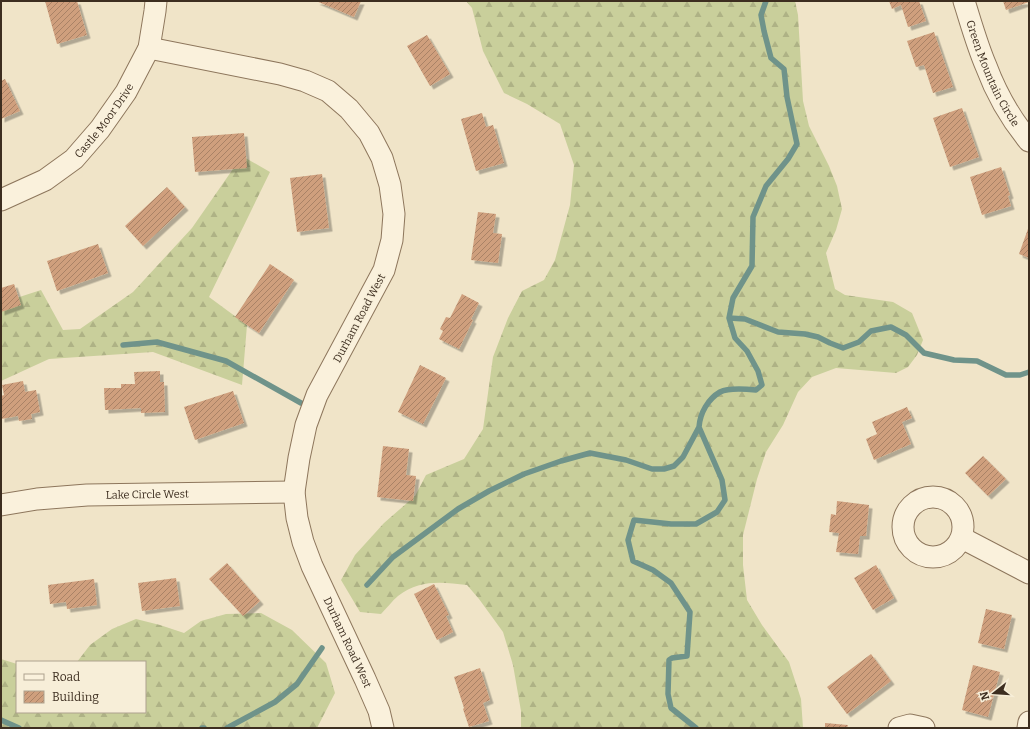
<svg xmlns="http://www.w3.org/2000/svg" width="1030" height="729" font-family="Bitter,serif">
<defs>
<pattern id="forest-firs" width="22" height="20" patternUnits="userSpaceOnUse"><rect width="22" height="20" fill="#c9cf9b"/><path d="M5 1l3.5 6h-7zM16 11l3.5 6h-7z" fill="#aeb285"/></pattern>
<pattern id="building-hatch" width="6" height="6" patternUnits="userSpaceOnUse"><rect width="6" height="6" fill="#cf9f7d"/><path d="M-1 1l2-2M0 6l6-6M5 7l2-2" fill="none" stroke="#a98266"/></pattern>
<filter id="shadow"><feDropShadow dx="3.5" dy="3.5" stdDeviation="0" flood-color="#0004"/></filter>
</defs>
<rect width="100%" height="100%" fill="#f0e4c8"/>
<!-- forest -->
<path fill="url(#forest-firs)" d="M466,1H795L798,15L803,101L809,126L829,166L837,186L842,209L836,230L826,253L835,289L845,295L893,302L912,313L923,340L917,355L908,367L896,373L836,368L812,377L798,392L783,425L766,452L757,479L743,535V565L747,600L762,625L789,662L801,699L803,728H521V711L513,665L503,632L479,599L467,585C442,582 420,579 398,596C392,601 387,608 381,614L360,612L341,580L355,555L384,523L415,496L426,475L464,459L483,429L493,357L508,318L522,291L544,280L555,260L570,205L574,165L560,124L527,104L504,93L483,51L472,8Z
M242,156L270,172L209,297L247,325L242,385L153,352L49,359L1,381V303L41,290L63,330L80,329L133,292L192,228Z
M261,613L292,630L326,663L335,693L317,728H1V659L17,664V712H145V662H77L90,645L112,629L136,619L160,625L184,633L201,621L226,614Z"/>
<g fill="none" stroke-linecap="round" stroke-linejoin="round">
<!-- stream -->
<path stroke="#6f938a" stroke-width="5.5" d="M729,318L745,319L778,332L805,334L818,337L830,343L843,348L859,342L871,331L891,327L906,335L924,353L954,360L977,361L1006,375H1020L1029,372
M123,345L157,342L226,361L301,403
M367,585L393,557L458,509L489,491L524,474L561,461L590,453L626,460L652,469H664L674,466L683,457L699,427
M1,720L19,728
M202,728H204
M227,728L275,702L297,684L322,648
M696,728L671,708L668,694L669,660L672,658L687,656L690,612L671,583L653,570L633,561L628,540L634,520L671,524H696L717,512L725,500L722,480L699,427C700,413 708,399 720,392C728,388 746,389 756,390L762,385L758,371L747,351L735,338L729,318L733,298L752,266L753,217L766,186L788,159L797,144L787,97L784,69L771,58L764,31L761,15L766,1"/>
</g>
<!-- building -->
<path fill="url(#building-hatch)" filter="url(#shadow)" d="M45,1H77L87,35L57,44Z
M316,1H361L354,17Z
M889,1H919L926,21L908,27L901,5L892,9Z
M1003,1H1029V2L1006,10Z
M934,32L953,87L933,93L924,65L916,67L907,41Z
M427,35L450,74L430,86L407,46Z
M5,79L20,111L1,119V81Z
M962,108L979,157L950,167L933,118Z
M482,113L486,127L493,125L504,163L476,171L461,119Z
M244,133L247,168L195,172L192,137Z
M1001,167L1010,195L1008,196L1011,206L982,215L970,177Z
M322,174L329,228L297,232L290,178Z
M167,187L185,207L143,246L125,226Z
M478,212L496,214L493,233L502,234L498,263L471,260Z
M1029,226V258L1019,254Z
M98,244L108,273L57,291L47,261Z
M270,264L294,280L259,333L235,317Z
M14,284L21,305L1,312V288Z
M462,294L479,303L471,319L473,320L459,349L439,339L443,331L440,329L446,317L450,318Z
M420,365L446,378L423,424L398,412Z
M160,371V382H164L165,412L141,413V408L105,410L104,388H121V384H135L134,372Z
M23,381L25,392L36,390L40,412L31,414L32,419L19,421L18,416L1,419V396L4,395L2,385Z
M233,391L244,423L195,440L184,407Z
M907,407L912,418L902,422L911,444L874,460L866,439L877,434L872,422Z
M383,446L409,449L406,475L416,476L413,501L377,497Z
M983,456L1006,479L988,496L965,473Z
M837,501L869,505L866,536H860L858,554L836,552L839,533L829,532L831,514L836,515Z
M227,563L260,601L243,616L209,579Z
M876,565L894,598L873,610L854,578Z
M176,578L180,606L142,611L138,583Z
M94,579L97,605L67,609L66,602L50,604L48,585Z
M434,584L449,615L446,616L453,632L437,640L414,594Z
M986,609L1012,615L1004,649L978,643Z
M871,654L891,681L847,714L827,687Z
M973,665L1000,672L988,717L962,710Z
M480,668L490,700L483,703L489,721L469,727L463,709L464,708L454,677Z
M825,723L848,725L847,728H825Z"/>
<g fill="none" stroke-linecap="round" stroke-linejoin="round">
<!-- minor casing -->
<g stroke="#8d765c" stroke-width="23">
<g id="minor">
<path id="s1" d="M964,1C971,23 977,45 986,66C996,93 1011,119 1029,141"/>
<path id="s2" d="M149,48L280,74L305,81L328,91L349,109L369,133L382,158L390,185L394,214L392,240L384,270L317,395L306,425L299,458L294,492L297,518L303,542L312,566L365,679L379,711L383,728"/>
<path id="s3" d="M1,200L45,180L74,159L100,129L126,92L149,48L155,11L156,1"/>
<circle cx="933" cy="527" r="30"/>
<path id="s4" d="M1,505L37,499L87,495L294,492"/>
<path d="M962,538L1029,573"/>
<path d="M899,728L910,725L924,728"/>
<path d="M1028,728L1029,722"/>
</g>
</g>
<!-- minor -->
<use href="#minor" stroke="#faf1dc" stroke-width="21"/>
</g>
<g text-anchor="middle" stroke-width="3" stroke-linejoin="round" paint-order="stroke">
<!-- street labels -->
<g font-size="11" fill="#3d2e20" stroke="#f7eed8">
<text dy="4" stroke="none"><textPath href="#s1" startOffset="78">Green Mountain Circle</textPath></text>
<text dy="4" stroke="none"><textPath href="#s3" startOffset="133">Castle Moor Drive</textPath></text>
<text transform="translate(359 318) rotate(-62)" y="4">Durham Road West</text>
<text dy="4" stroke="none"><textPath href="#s4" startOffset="147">Lake Circle West</textPath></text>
<text dy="4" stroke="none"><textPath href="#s2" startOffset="789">Durham Road West</textPath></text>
</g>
</g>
<!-- border -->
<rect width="1030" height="729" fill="none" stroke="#3d2e20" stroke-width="4"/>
<!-- legend -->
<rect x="16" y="661" width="130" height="52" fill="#f7eed8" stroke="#ada18e"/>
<rect x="24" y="674" width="20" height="6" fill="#faf1dc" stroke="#ada18e"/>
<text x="52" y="681" font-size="12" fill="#3d2e20">Road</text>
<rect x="24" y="691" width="20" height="12" fill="url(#building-hatch)" stroke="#ada18e"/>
<text x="52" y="701" font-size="12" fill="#3d2e20">Building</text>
<!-- north arrow -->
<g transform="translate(994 693) rotate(253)" stroke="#f7eed8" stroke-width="3" paint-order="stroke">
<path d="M0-3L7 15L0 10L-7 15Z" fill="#3d2e20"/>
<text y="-6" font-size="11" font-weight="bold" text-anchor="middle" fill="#3d2e20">N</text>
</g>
</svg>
